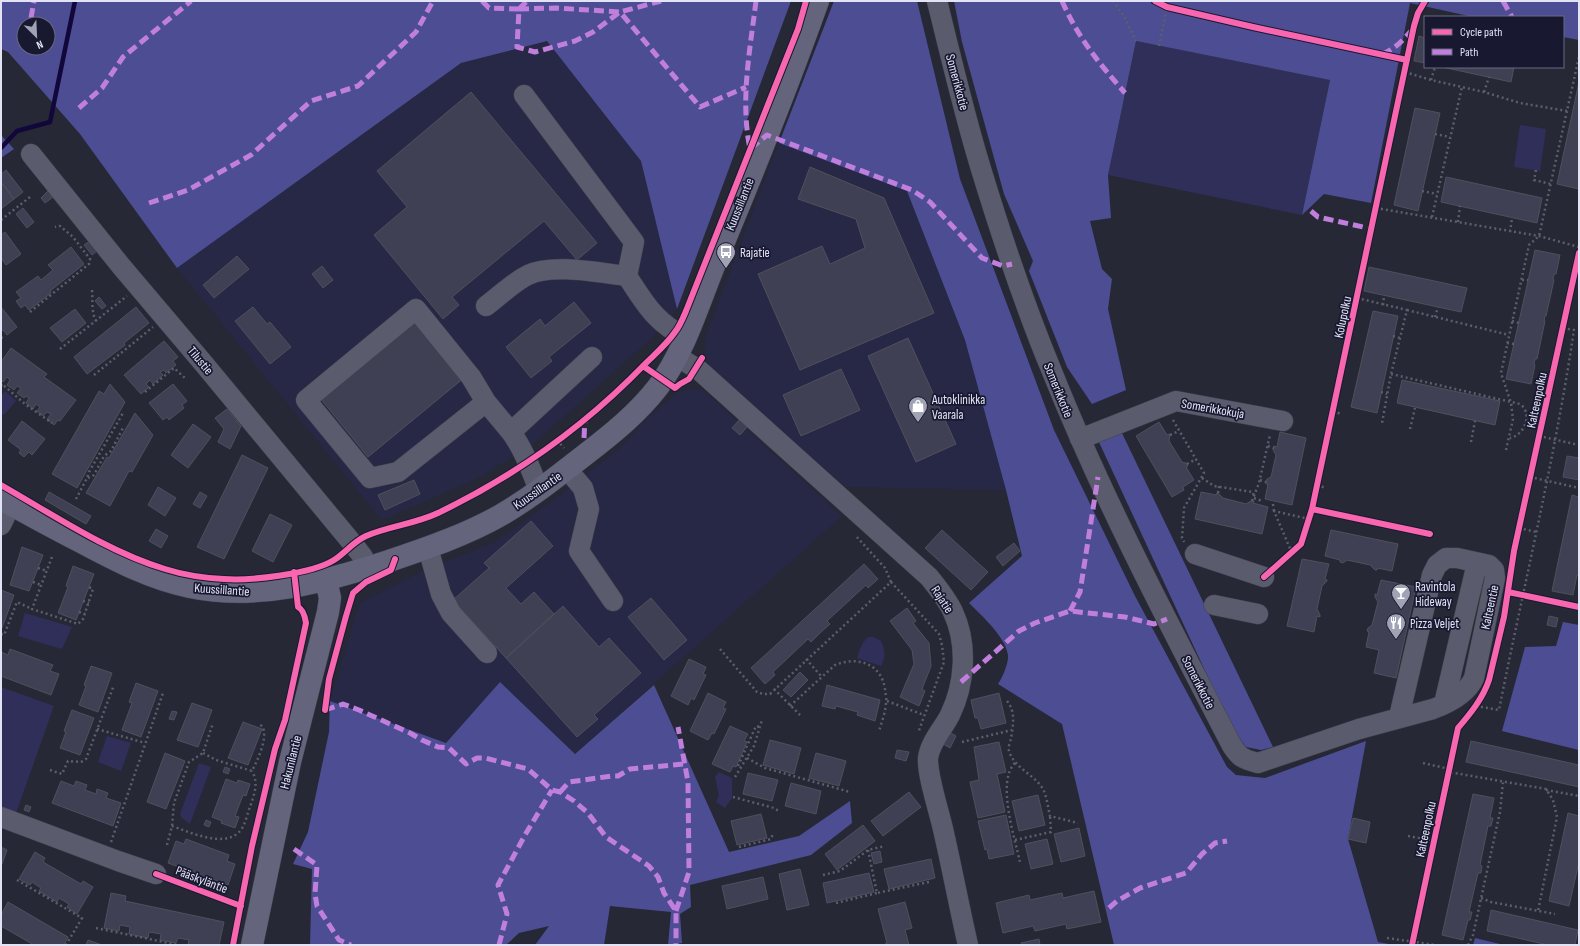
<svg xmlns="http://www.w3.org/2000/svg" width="1580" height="946" font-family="'Sofia Sans Condensed',sans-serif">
<rect width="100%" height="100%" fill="#272836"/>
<!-- built -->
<path fill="#272846" d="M547,41L641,161L677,309L654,336L534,443L482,476L382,520L177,268L461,63Z
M779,143L907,191L965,340L1006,490L846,487L710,368L704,352L706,335Z
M690,389L703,390L842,516L575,754L500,682L446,743L330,701L360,603L423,571L495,542L563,493L619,449L649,417L677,393Z"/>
<!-- green -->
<path fill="#2f2f5a" d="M1136,41L1330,80L1302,215L1108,175Z
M1520,125L1546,129L1540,171L1514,167Z
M5,391L16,401L4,415L1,413V396Z
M25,613L72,627L62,649L18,636Z
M869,637H873L881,641C885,650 886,657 881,666L857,658C860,650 861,642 869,637Z
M1,687L54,706L16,813L1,808Z
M107,736L131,743L121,771L98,762Z
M199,763L211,767L190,824L182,818L180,814Z
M719,772L732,778V798L725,808L716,802L719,795L715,777Z"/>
<!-- forest -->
<path fill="#4d4d93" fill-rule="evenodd" d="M1,1H791L677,309L641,161L547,41L461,63L177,268L80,134L8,52L1,49ZM24,24H48V48H24Z
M834,1H917L960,179L1054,430L1135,596L1227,767L1236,775L1265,778L1366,741L1348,839L1378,942L1394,945H1114L1062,724L998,684C1002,679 1009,662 1008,655C1005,636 982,616 969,603L1022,556L1006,490L965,340L907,191L779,143Z
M954,1H1579V40L1563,37V17H1473L1410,3L1371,203L1324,194L1302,215L1330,80L1136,41L1108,175L1111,218L1090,221L1102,269L1112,279L1108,309L1126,390L1092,404L1067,367L1029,271L1033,261L1004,194L962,42Z
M1,135L14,149L1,158Z
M1120,429L1273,747L1261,750L1246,747L1232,729L1098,440Z
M1563,622L1579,625V750L1502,731L1525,647L1556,646Z
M500,682L575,754L654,685L729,852L799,836L850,801L852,823L811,855L690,885L691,907L680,914L682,943L668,945L671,912L610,906L604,945H535L549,926L519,933L506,945H310L312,869L293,864L308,832L329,732L330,701L446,743Z
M1475,938L1504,945H1473Z"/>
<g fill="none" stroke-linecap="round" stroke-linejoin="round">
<!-- stream -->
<path stroke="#11073b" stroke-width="4.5" d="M1,148L17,131L50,122L75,1"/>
</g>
<!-- building -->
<path fill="#404055" stroke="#4f505c" d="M1419,36L1425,38V63L1414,61Z
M1442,67H1514L1511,82Z
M1579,82V189L1557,184Z
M471,92L597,243L577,260L544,221L452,297L459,305L443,319L374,235L407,207L377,171Z
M1415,108L1440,113L1418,211L1394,205Z
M810,167L884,198L934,313L800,370L758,274L822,246L830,264L865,248L856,219L798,199Z
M6,170L23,192L14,199L1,182V174Z
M1446,177L1542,198L1537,223L1441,202Z
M1,182L14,199L1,209Z
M48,191L53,197L45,203L41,198Z
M23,208L34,222L27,228L16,214Z
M5,232L21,254L6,265L2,259L1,260V235Z
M90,241L98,250L92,255L84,245Z
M71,247L84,264L50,291L51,293L29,310L25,305L21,308L16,301L21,298L16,292L38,276L41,280L53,270L48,265Z
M1535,250L1560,255L1556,274H1554L1553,279L1554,280L1546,316H1545L1544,321H1545L1537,359H1535L1534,364L1535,365L1531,384L1506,379Z
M237,256L249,269L214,298L203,285Z
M322,266L333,280L323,288L312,274Z
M1369,267L1467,288L1461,312L1364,291Z
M99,297L106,306L102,309L95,301Z
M574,302L591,323L549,357L552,361L531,378L506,347L540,319L545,326Z
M1,307L17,327L7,335L3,330L1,332Z
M136,307L149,323L124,343L125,345L87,374L74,357Z
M253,307L267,324L270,322L291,347L270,364L235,321Z
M75,309L86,323L62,342L50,328Z
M1373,311L1398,316L1377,413L1351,407Z
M416,318L465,377L368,457L320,398Z
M908,338L956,444L916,462L868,356Z
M164,341L178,357L173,361L176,365L166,373L164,370L160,372L163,375L153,384L150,380L146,384L149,387L141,394L124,375Z
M11,348L47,374L44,377L76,400L60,421L58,420L54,425L47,419L51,414L47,412L43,416L37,411L40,407L36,404L33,409L26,403L29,398L26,396L24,398L17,393L21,388L17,386L14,390L7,385L10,380L7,377L3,382L1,380V362Z
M841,369L860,410L801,436L783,395Z
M1402,380L1500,401L1495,425L1397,403Z
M110,384L125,402L77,488L52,474L99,391L104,394Z
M173,384L187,401L182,405L184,408L169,420L167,417L163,420L149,403Z
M227,409L241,426L230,449L218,442L224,429L215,418Z
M135,413L153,435L132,472L129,471L110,506L86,493L107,457L109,458Z
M739,420L747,427L740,435L732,428Z
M22,421L45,439L32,455L29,452L24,457L19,453L21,450L8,440Z
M1159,422L1167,435L1169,434L1170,435L1169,441L1182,462L1186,463L1188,466L1186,467L1194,480L1183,487L1184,490L1172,497L1136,436Z
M193,424L211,437L188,468L171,455Z
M1280,432L1306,438L1292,505L1265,499L1268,484H1266L1267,479L1271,477L1276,455L1273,450L1274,446L1277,447Z
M242,455L268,468L224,559L197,547Z
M1567,456L1579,458V480L1563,477Z
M414,480L420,494L385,510L378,495Z
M158,487L176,498L165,516L148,505Z
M49,492L91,516L86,524L45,500Z
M200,492L207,496L200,508L193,504Z
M1201,492L1216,495L1217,493H1218L1223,498L1246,504L1251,501H1254L1253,503L1268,507L1262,534L1195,519Z
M1572,495L1579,497V576L1577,575L1573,595L1552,591Z
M270,514L292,525L273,562L252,551Z
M531,521L553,546L506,588L521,604L534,592L554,614L506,658L453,600L489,568L484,563Z
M156,529L168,536L161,548L149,541Z
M942,530L988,572L971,590L925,548Z
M1331,530L1398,544L1392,571L1377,568V570H1375L1370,565L1347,560L1343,563L1340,562V560L1325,556Z
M1014,543L1020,551L1003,566L996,557Z
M22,547L43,555L29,591L10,585Z
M1302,559L1329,564L1325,579L1327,580V581L1322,586L1317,609L1320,615V617L1317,616L1314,632L1287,626Z
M864,564L878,579L868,588L866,585L827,621L830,624L820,633L811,642L808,639L773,672L775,675L765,684L751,668Z
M73,566L94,574L76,620L58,613L68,587L66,586Z
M1381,580L1416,587L1396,678L1374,673L1379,650L1366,647L1369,632L1367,631L1368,628L1372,625L1378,602L1375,597V594L1377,595Z
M1,590L14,595L2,628H1Z
M651,598L687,640L664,660L628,617Z
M563,606L599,647L609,638L641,673L594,715L598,719L577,737L506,658Z
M907,608L916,621L913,623L929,643L931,666L922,689L925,691L919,706L900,697L914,664L912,650L890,621Z
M1549,616L1558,618L1556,627L1547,625Z
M10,649L53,665L50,671L59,674L51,695L1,676V652L8,655Z
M689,659L706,667L703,674L706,675L694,700L691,698L688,705L671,696Z
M91,666L112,673L98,712L79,705L86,686L84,685Z
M800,672L808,680L791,697L783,690Z
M136,683L158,691L141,737L122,730L132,703L129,702Z
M827,685L880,700L875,721L857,715L858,712L836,706L835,709L822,706Z
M708,693L726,702L723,708L726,709L714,734L712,733L708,740L690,731Z
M999,693L1006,723L981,729L978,718H975L971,700Z
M192,703L212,710L198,747L177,740Z
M72,710L94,718L80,755L60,748L66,732L64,731Z
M172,711L177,712L174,720L169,719Z
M243,722L262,729L248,765L228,758Z
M730,726L748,734L744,741L747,742L736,767L733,766L730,772L712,764Z
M949,732L956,736L950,748L943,744Z
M770,740L801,748L794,774L763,765Z
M1471,741L1579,765V787L1466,762Z
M999,742L1006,772L997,774L1005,812L978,818L970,782L979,780L974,747Z
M897,750L909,752L906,761L895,758Z
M165,753L185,761L166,809L147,802Z
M816,753L846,761L839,786L809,778Z
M225,767L230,769L228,774L223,772Z
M748,773L778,780L772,801L743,794Z
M226,779L237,783L238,780L250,784L246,796L243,795L235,816L239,817L235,828L221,823L222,821L212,817Z
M61,781L74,786L76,781L87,785L85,790L96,794L97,789L108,793L106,798L121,803L113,826L52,803Z
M791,783L821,791L816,814L785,806Z
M909,792L921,807L883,836L871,821Z
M1473,794L1494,798L1490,818H1493L1491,826H1488L1480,865L1482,866L1481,873H1478L1469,912H1472L1470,920H1468L1463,940L1442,935Z
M1038,795L1045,825L1019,831L1012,801Z
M26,805L31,807L29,812L24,810Z
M1568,813L1579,816V862L1569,906L1549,901Z
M761,814L767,838L737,845L731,821Z
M1006,815L1014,854L989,859L987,849L985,850L978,821Z
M1353,818L1370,822L1366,843L1348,839Z
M206,820L211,822L209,827L204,825Z
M863,825L875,841L837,870L825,854Z
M1079,828L1085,856L1061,862L1054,834Z
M186,839L229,855L227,861L235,864L228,885L168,863L176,841L184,844Z
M1047,839L1053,864L1031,869L1025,844Z
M1,847L7,850L2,864L1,863Z
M880,851L882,862L874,864L871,853Z
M35,852L45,858L43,862L81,884L83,881L93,887L77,914L67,907L69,904L59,898L57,902L39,891L41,888L32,882L30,885L19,879Z
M931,859L935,878L889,889L884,869Z
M800,869L809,905L787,910L779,874Z
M869,873L874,892L827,903L823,883Z
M763,877L768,899L727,909L722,886Z
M1094,891L1101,922L1067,929L1066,924L1035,931L1033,926L1003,933L996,903L1029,895L1030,900L1062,893L1063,898Z
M111,893L126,896L125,901L224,922L219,945H188L189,940L178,938L176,943L160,940L161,934L149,932L148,938L129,934L130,927L120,925L119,931L104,928Z
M8,902L68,937L64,945H34L1,926V915Z
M905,902L912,928L905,930L909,945H885V944L887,943L878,909Z
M1491,910L1578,930L1575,945H1548L1487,931Z
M1039,939L1040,945H1022L1021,943Z
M88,940L102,945H86Z"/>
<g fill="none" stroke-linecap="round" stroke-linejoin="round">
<!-- minor casing -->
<g stroke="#43434f" stroke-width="21">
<path id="minor" d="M937,1C951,57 964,114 981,169C1002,238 1025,307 1053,374C1104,501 1168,622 1231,744C1239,757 1242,759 1258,763L1359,729L1433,709C1449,703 1467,694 1474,678L1495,578L1494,570L1489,565L1457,558H1446L1437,565L1432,575L1399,717
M524,95L634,242L627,276C644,302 656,324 686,337
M31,154L121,266L204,364L353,544L363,557L366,568
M486,306C498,297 515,281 528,275C552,263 600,273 627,276
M677,356L700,371L929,577C938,588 947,599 953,612C968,644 965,684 950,715C943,729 930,742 928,758C927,775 939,811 943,829C952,868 959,906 968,945
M486,402L471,377L416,309L306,400L370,478L398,472L486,402L511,432
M1080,439L1176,401L1283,421
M567,469L583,488L589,509L579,551L613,601
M539,490C531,470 524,450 511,432L592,357
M1,525L11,504
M428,548L441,594L451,613L487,653
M1195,554L1264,577
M1214,605L1258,614
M1444,704L1477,563
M1,817L118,861L156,874"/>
</g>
<!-- major casing -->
<g stroke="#43434f" stroke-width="23">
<path id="major" d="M1,499C28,514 55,529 83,543C117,561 151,579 190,587C258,601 324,582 389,561C427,548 466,535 501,515C532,497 559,475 586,454C612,434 638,413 658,387C685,351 699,302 716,261C752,175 787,88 818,1
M252,945L290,762L328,612L330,598L326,580"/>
</g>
<!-- path -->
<path stroke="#5d5e6c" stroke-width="2.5" stroke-dasharray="2 3" stroke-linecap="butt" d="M1113,1L1125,18L1136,41
M1159,46L1167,7V1
M1405,72L1431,80L1484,92L1520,103L1567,111
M1431,80L1435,67
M1484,92L1489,77
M1435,134L1450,137
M1536,170L1534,180L1551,184
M1422,191L1437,194
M1376,208L1539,236L1579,247
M1432,217L1462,87
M1,220L30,197
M1458,222L1460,206
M1510,232L1512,218
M1522,280H1528
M92,290C93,301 91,311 96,321
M1357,298L1407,310L1391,374L1382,423
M1383,305L1384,296
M1407,310L1509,335
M30,312L89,264L90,259L73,237L60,226L55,227
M1435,317L1438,307
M1512,321L1519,323
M1393,336L1400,338
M1,338L3,337
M1507,343L1514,344
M60,349L127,296
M1391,374L1520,404C1533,413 1525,435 1510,438
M94,375L153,327
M1,386L2,384L25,404L52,423
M145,392L174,368L186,379
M1381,392L1387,394
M1333,411L1341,414
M1173,420L1204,473L1184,508L1182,538L1184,542
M1410,429L1415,408
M1170,435L1179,431
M1539,436L1579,445
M557,440L564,448
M1471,442L1475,421
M1268,446L1274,448
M1506,450L1513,419L1511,403L1501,373L1529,245L1539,236L1579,57
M1187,464L1196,459
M1530,477L1579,488
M88,478L94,475L104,456L111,451L124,426
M1202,478L1214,486L1253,492L1254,498L1262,501
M1260,480L1266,482
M1317,485L1326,488
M1218,493L1219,486
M76,499L87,478L89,472L123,413
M1252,501L1259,483L1270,435
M1273,504L1274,511
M1519,528L1536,532
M1292,553L1274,511L1309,519
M52,557L32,609L78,624L83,619L93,589L89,587
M38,568L47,571
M33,582L41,585
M891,582L939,634L942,645L944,662L918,733
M83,601L89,603
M79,612L85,614
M1,634L4,635L17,602L32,609
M720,649L757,692L763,694H770L891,582L885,568L855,535
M806,659L821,676
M774,689L800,715
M887,701L924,715
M1007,701C1016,712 1013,725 1011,739C1010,742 1008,747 1009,751C1014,768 1034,774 1043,789C1047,797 1048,808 1050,816L1078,823
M790,706L835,665C857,656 881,663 885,689C885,693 887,698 886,702C886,712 881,723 879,732
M1476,706L1499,710C1524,584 1555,458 1574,330L1563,328
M97,729L145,743
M962,742L1012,730
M203,753L216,760L252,771C257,761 269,737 262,726L258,724
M747,758L765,768L850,792
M1015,763C996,781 1015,839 1020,862
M1423,763L1445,768L1449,772L1546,789L1553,800L1557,817L1538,911
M738,766L756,726L760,727
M50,770L62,774L68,761L81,762L86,759L114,685
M735,777L754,746L762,720
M1546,790L1579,796
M733,797L774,808L780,812
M172,826C189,832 224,848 239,832C245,827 247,814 250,807C254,795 259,783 252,771
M1408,836L1434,841
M1015,840L1051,832L1050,816
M111,842L163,693
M167,845L172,826L174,803L189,762L203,753L213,723
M739,847L771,839L773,834
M868,850L877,893L929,882
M823,875L840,871L868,850L885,846
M17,880L82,918L66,945
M1481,898L1491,902L1555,914
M836,903L877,893
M96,928L178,945
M1387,938L1436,945
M1468,945L1473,935L1500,812L1503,782"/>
<!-- minor -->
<use href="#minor" stroke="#5a5b6c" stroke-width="20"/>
<!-- major -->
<use href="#major" stroke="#64657c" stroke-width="22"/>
<!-- quiet -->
<path stroke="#c07fdc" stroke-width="5" stroke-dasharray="10 5" stroke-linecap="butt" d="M482,1L489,8L519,9L517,47L535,52L575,41L593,32L620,12L661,1
M756,1C750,50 740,100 750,149L767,135L912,190L930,202L982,258L1003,266L1012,264
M1062,1C1079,39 1098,62 1125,93
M1503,1L1512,17
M519,9L556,8L620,12L700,107L746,87
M519,9L527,1
M31,18L34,1
M1382,54C1394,50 1402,41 1411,31
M79,108L102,88L123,57L191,1
M149,203L188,190L251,155L311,101L358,86L416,32L433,1
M1311,211L1318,217L1372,229
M584,438L585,419
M1070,611L1080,592L1098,477
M961,682L1019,631L1035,623L1070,611L1125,617L1154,624L1167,619
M325,710L343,704L359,710L410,733L422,740L438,747L449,748L466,764L477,758H485L528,769L552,790L560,792L574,801L588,813L606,837L649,866L658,877L664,893L676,911V945
M560,792L569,782L612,776H618L630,769L684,764
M294,849L317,865L315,894L317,906L339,940L351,945
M1109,908L1117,901L1140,888L1186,873L1202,854L1215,843L1227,841
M676,911L689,872L688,782L678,727
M499,945L507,914L498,885L525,835L552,790"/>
<!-- cycleway casing -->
<g stroke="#181831" stroke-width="8">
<path id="cycleway" d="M1155,1L1167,7L1253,27L1407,60
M1425,1L1418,13L1414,26L1312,509L1430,534
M643,366L675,388L680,384L689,379L702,358
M1,485C52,514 108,552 165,569C184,575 204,578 224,579C250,581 312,574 334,560C345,553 353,542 366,536C389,526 415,524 438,513C515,476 586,425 645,364C655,354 667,344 675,332C680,326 683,318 686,311L798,29L806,1
M1264,577L1301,544L1312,509
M1508,592L1579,607
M325,710L329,679L346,616L353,593L366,582L391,570L395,559
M156,874L241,906
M233,945L252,846L275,749L285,720L306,623C305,617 303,609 298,607L294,572
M1412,945L1458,728C1471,713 1483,698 1489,680L1504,617L1514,551L1579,253"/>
</g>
<!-- cycleway -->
<use href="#cycleway" stroke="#f766af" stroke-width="6"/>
</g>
<!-- icons -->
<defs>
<g id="bus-pin" transform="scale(1)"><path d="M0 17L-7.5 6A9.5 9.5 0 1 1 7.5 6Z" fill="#a1a2b3" stroke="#181831"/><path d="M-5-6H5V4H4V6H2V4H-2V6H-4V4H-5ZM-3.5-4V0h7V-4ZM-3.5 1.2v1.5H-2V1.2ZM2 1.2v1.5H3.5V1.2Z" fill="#fff"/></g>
<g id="shop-pin" transform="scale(1)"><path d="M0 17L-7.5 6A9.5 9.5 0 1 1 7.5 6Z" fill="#a1a2b3" stroke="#181831"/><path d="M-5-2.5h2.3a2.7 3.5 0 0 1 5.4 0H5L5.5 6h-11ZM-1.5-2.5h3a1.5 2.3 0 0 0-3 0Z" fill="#fff"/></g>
<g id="bar-pin" transform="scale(1)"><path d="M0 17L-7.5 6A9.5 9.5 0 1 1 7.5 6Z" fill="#a1a2b3" stroke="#181831"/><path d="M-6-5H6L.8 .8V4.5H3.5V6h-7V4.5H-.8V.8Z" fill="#fff"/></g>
<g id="restaurant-pin" transform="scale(1)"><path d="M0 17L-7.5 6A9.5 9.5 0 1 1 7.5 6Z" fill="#a1a2b3" stroke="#181831"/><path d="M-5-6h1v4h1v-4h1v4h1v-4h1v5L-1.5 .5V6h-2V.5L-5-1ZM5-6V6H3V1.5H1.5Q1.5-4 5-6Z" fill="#fff"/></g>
</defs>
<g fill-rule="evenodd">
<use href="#bus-pin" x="726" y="252"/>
<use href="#shop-pin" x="918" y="406"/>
<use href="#bar-pin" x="1401" y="593"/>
<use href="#restaurant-pin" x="1396" y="623"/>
</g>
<g text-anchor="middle" stroke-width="3.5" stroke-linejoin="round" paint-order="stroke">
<!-- street labels -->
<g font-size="13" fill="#e2e4f6" stroke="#181831">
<text transform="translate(958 82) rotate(75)" y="5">Somerikkotie</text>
<text transform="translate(739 204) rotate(-68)" y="5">Kuussillantie</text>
<text transform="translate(1342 317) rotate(-78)" y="5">Kolupolku</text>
<text transform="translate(201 360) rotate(50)" y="5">Tilustie</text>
<text transform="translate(1059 390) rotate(68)" y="5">Somerikkotie</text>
<text transform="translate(1536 400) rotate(-78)" y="5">Kalteenpolku</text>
<text transform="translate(1213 408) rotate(10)" y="5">Somerikkokuja</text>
<text transform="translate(537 490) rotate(-35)" y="5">Kuussillantie</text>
<text transform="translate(222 589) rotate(4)" y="5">Kuussillantie</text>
<text transform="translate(943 599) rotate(57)" y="5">Rajatie</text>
<text transform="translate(1489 607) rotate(-78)" y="5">Kalteentie</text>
<text transform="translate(1199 682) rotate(63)" y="5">Somerikkotie</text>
<text transform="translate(290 762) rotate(-76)" y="5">Hakunilantie</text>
<text transform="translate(1425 829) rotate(-78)" y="5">Kalteenpolku</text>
<text transform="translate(202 879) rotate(21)" y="5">Pääskyläntie</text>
</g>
<!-- poi labels -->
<g font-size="13" fill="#e2e4f6" stroke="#181831" text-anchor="start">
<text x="740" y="257">Rajatie</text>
<text x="932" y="404">Autoklinikka<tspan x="932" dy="15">Vaarala</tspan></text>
<text x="1415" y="591">Ravintola<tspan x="1415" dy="15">Hideway</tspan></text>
<text x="1410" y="628">Pizza Veljet</text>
</g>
</g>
<!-- border -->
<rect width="1580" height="946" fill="none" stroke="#e2e4f6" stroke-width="4"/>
<!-- legend -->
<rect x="1424" y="16" width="140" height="52" fill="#181831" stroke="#696a80"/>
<rect x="1432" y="29" width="20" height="6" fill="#f766af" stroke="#696a80"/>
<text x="1460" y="36" font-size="12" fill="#e2e4f6">Cycle path</text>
<rect x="1432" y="49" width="20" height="6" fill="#c07fdc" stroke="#696a80"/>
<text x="1460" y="56" font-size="12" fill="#e2e4f6">Path</text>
<!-- north arrow -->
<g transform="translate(36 36) rotate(156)"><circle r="19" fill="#181831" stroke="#696a80"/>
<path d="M0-3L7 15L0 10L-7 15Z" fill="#a1a2b3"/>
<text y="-6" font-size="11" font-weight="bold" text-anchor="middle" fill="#e2e4f6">N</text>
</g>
</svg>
